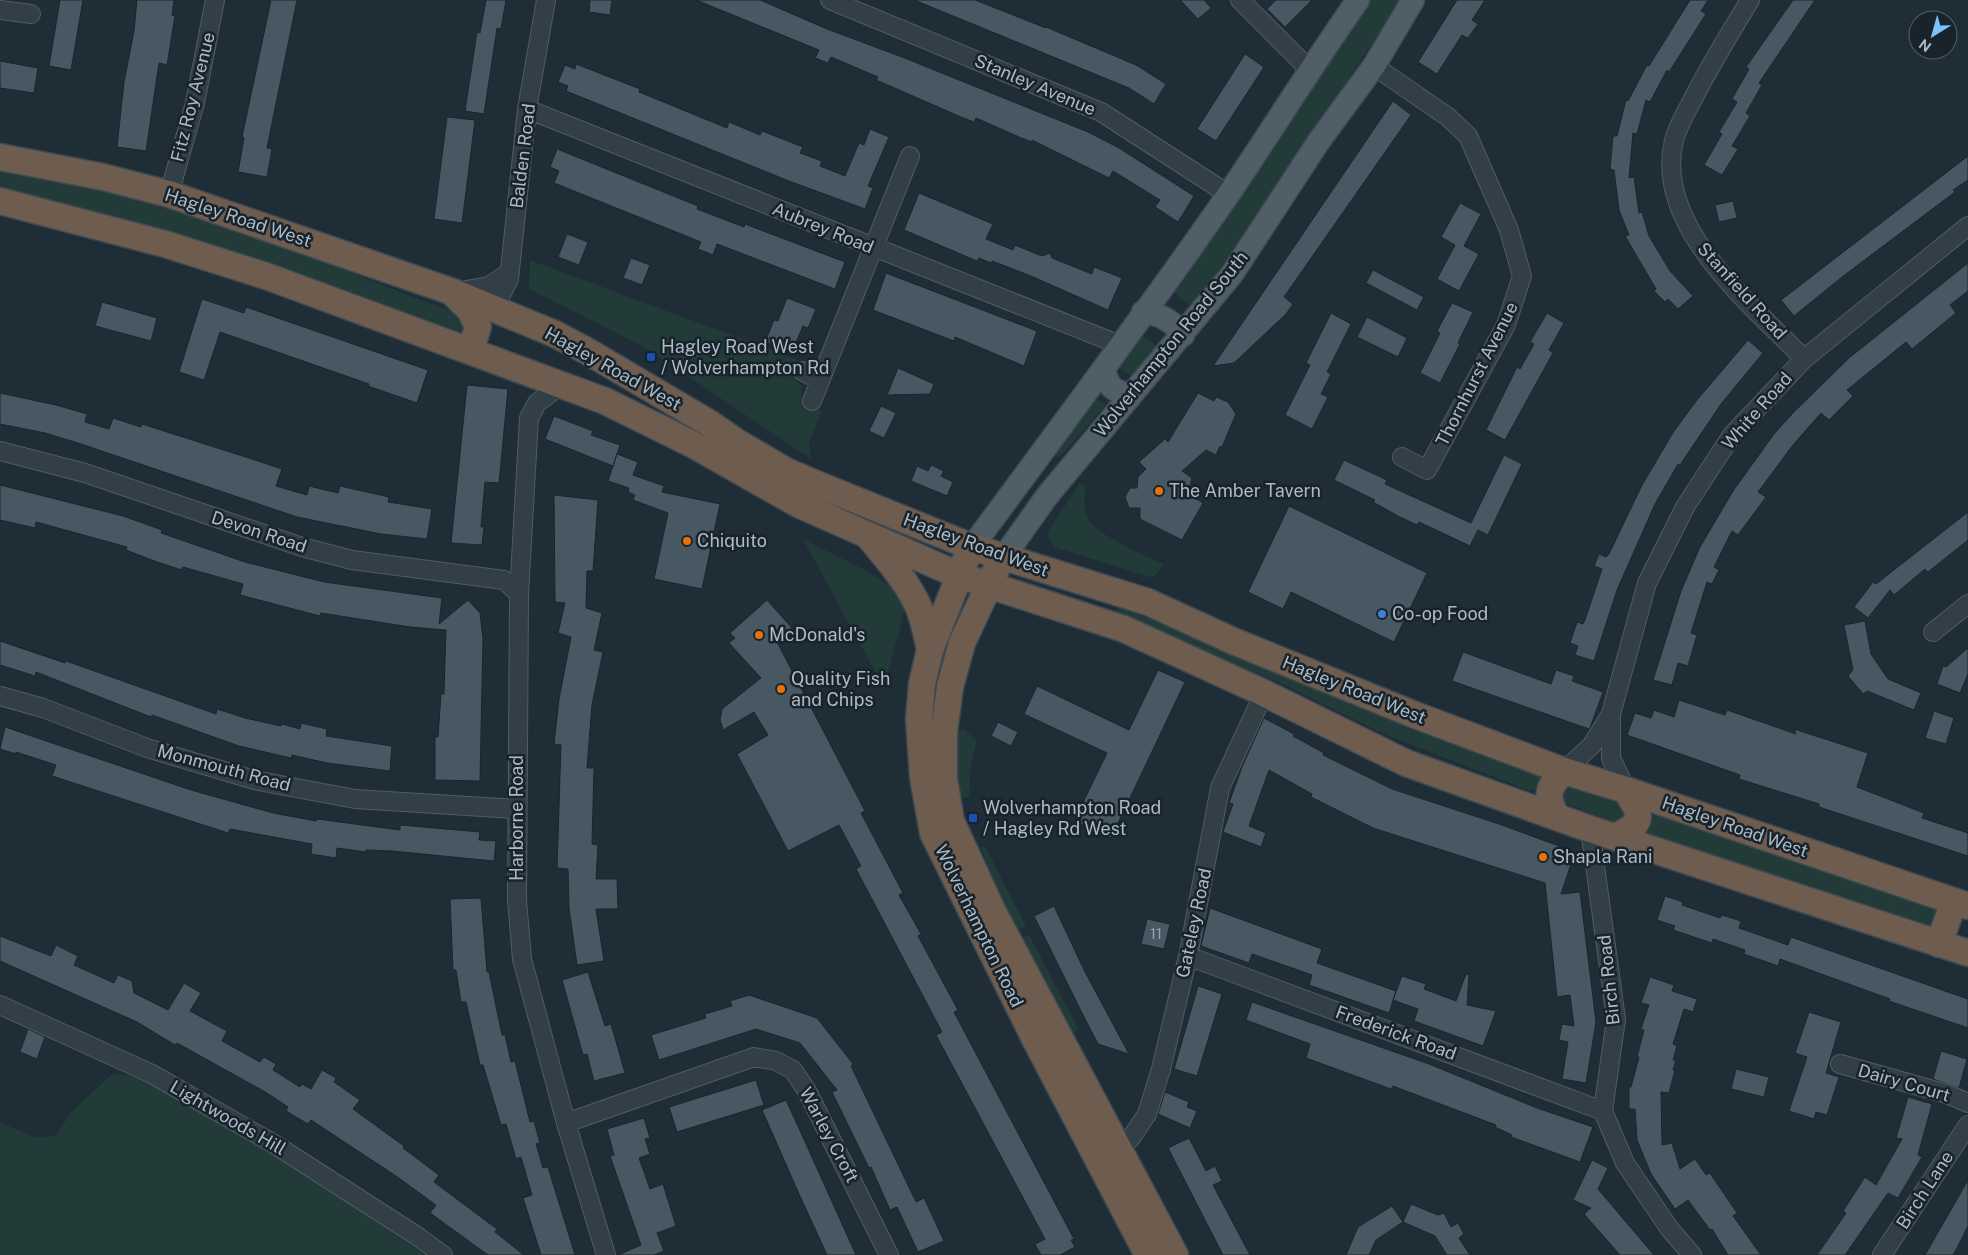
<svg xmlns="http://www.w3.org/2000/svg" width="1968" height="1255" font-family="'Public Sans',sans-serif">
<rect width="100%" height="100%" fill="#1f2d37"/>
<!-- green -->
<path fill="#223a38" d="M1366,0H1401L1245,235L1192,305L1179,298L1172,288Z
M0,167C82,183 164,203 243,230C315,255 384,289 457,312L464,328L453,335L0,194Z
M530,260L798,360L791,375L801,385V399L822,411L809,443L811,459L646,348L529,289Z
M1141,334L1157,346L1131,376L1117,366Z
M1093,396L1106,405L1059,458L1052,452Z
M1080,483L1086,486C1084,498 1083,509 1090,521C1098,535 1147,557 1164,564L1153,578L1054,547L1047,533Z
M803,539L865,570L893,588L905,608L884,688Z
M1117,606L1542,774L1540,789L1530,791L1386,735L1278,682L1116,614Z
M964,729L976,740V743L971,763L969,797L962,798L955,779L954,732Z
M1572,784L1627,803L1630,817L1620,825L1561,801L1560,787Z
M1648,814L1674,818L1943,908L1936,929L1642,833Z
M985,846L1026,926L1014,931L992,881L981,847Z
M1029,935L1079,1030L1068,1035L1020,940Z
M133,1074L210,1115L350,1204L425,1255H0V1122L36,1138L57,1135L70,1113L111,1075Z"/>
<!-- building -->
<path fill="#475863" stroke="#1a252e" d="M60,0H83L71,70L49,66Z
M137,0H174L172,15L175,16L167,65L159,63L146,151L117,147L124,82L134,31Z
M271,0H297L267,148L272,149L267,177L238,172L244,138L242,137Z
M486,0H506L501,29L497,28L484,114L465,111L477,32L480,33Z
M590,0H612L610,15L589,12Z
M696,0H760L827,29L902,57L1088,132L1119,148L1194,196L1178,222L1155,207L1160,200L1113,171L1109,178L1032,140V142L1019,137L976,118L974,122L961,117L890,86L876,80L878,77L831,57L828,63L815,58L819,50Z
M914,0H975L1046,28V27L1136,65L1166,84L1154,104L1129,88Z
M1180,0H1204L1211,8L1198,19Z
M1276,0H1312L1285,27L1267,9Z
M1457,0H1485L1472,20L1478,24L1468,38L1462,35L1437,74L1418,62Z
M1690,0H1708L1701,11L1706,14L1669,72L1667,70L1650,102L1646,100L1637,134L1633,133L1629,178L1634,177L1639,213L1642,212L1649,236L1670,271L1693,296L1678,309L1668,299L1665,302L1654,291L1656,289L1625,236L1629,235L1619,210L1614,170L1610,169L1613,136H1617L1626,100L1628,101L1647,65L1649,66Z
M1793,0H1815L1759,83L1762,85L1746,113L1750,116L1732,146L1738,149L1722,175L1704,165L1722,134L1719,132L1737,102L1732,99L1749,69L1746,67Z
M1245,54L1264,67L1216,141L1197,129Z
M0,61L38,68L34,93L0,88Z
M576,64L640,89L639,92L727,128L729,122L760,135L762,131L803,147L800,153L822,161L820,166L845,176L859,143L864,145L870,129L889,137L868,186L873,188L865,209L789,181L566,91L568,86L558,82L565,65L575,69Z
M1393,101L1411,115L1284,297L1293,304L1286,314L1234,363L1213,366Z
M447,117L475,120L462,223L434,219Z
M557,149L698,206L697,209L744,227L745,224L845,262L835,289L717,244L713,255L698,249L701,242L554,183L559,171L550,167Z
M1968,156V180L1953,190L1955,192L1842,277L1794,316L1781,300Z
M919,193L993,224L986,239L1013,250L1015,245L1042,256L1050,253L1052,258L1092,274L1094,267L1122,278L1108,310L1031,276L992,261L991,263L979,258L977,261L904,230Z
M1733,201L1737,218L1719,222L1715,205Z
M1460,203L1481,214L1464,246L1479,254L1459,291L1437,279L1455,245L1441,237Z
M567,234L588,242L579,265L558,257Z
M631,258L650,265L642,285L623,278Z
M1968,263V291L1950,305L1956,313L1912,349L1906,342L1847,390L1853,396L1829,420L1821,413L1793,445L1758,492L1766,497L1738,535L1732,531L1714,567L1719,570L1712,584L1707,582L1691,633L1697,635L1688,666L1678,663L1672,685L1653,680L1681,591L1700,547L1733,491L1774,434L1793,413L1849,358Z
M1373,270L1424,297L1417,310L1366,283Z
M886,273L1037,331L1024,366L955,337L954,341L873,310Z
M787,298L816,309L808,328L803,326L792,352L765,342L774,320L778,321Z
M202,299L244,313L246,307L428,370L417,403L368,386L369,384L220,332L204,380L179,372Z
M102,302L157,318L151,341L95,326Z
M1452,303L1473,312L1458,343L1460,344L1440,383L1420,373L1440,333L1437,331Z
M1331,313L1351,324L1327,372L1331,374L1321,394L1328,397L1312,429L1285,415L1310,365L1306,363Z
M1547,313L1564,323L1549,350L1553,353L1505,440L1486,430L1517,367L1520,369L1534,344L1530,342Z
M1367,317L1407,338L1398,357L1357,337Z
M1748,340L1763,353L1721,404L1680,465L1678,464L1655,504L1617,590L1594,661L1575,655L1578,646L1570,643L1577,622L1583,624L1585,620L1602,569L1594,566L1599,554L1606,557L1609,554L1642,485L1674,431L1697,400Z
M898,368L934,384L930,394L887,395Z
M467,385L508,389L499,483L485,482L481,527H484L482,545L451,543Z
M0,393L56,405L87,414L85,422L109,429L113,418L141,427L142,424L258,461L282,469L276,486L307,495L309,486L338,493L340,486L389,497L388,502L432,509L427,539L381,534L297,517L78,443L45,433L0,424Z
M1198,393L1214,401L1216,397L1228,402L1236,414L1222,447L1220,446L1216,455L1206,450L1182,471L1192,478L1188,494L1203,503L1182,540L1140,519V508H1129L1125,497L1130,488H1137L1138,477L1146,469L1139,462L1165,439L1168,442Z
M881,406L896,413L884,438L869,431Z
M554,416L593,431L591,435L620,445L613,466L545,439Z
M617,454L638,462L633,475L664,486L662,492L720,504L702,589L654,579L668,513L633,500L635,495L628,492L629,488L608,481Z
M1504,455L1522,464L1488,535L1478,530L1470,546L1419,522L1417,525L1398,516L1373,502L1375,500L1334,480L1344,460L1387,480L1385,484L1471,523Z
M931,465L944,471L941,476L953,482L947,496L911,481L917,466L928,471Z
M0,485L123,516L162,530L161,533L245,562L324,582L442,598L439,624L468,600L480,613L483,639L480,781L435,780V737H438L441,694H444L446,630L410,627L321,613L320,616L240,595L243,584L183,567L182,570L157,562L126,550L127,547L36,522L35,528L0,520Z
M554,495L598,500L593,571H587L586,608L602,613L594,650L603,652L592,705L587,768H594L592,844L598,845L596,879H617L618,909H596L604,961L577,965L569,908L568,869L557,868L561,745L554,744L559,699L571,637L558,633L565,603L555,602Z
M1289,506L1427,573L1394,642L1291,592L1283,609L1248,592Z
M1968,512V540L1928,572L1925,569L1894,595L1890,590L1868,618L1854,607L1873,582L1876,584Z
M767,600L792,628L777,642L865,811L861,813L903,893L899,895L921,934L918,936L958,1010L954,1012L1074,1239L1071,1240L1075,1247L1060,1255H1041L1035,1244L1045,1239L936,1035L942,1032L856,869L861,866L839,825L788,851L737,754L768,735L754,712L723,730L720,720L722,709L761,678L729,643L735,638L730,633Z
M1865,621L1871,654L1888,679L1921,693L1914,710L1867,691L1863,694L1848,676L1853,670L1844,625Z
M0,641L65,663L66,661L216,714L217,709L245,718L281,726L282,724L300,729L301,723L327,729L326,736L392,746L390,771L327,763L292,755L291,758L239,746L152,715L151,717L36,672L35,676L0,665Z
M1968,648V674L1960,693L1937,684L1943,666L1946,667Z
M1463,652L1551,684L1556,670L1574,676L1572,681L1603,692L1590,728L1589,729L1452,681Z
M1158,670L1185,682L1111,838L1074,821L1107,753L1024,714L1037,686L1129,730Z
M1679,700L1725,715L1727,710L1796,734L1794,729L1868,753L1857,787L1924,813L1922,818L1968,833V856L1819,807V804L1739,779L1740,775L1627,735L1635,713L1651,718L1654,710L1674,717Z
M1934,711L1954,718L1946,744L1925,738Z
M1264,718L1294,734L1293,736L1324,753L1323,755L1392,789L1502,825L1575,852L1561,894L1580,892L1596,1022L1586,1083L1562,1079L1568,1042L1559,1040L1562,1024L1574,1026L1570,995L1557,997L1545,883L1373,828L1311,797L1312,794L1269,770L1249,826L1266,833L1261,847L1223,832L1233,804L1229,803L1242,767Z
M998,722L1018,732L1011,746L991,736Z
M5,727L191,790L273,813L316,821L317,819L400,830V825L480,832L479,840L496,841L494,861L392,851L366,850V852L337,848L336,858L311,854L312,844L230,829L228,833L52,776L56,765L16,752V754L0,749Z
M1665,896L1683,902L1682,905L1720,918L1722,915L1741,921L1739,928L1788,945L1791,937L1968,999V1028L1889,1001L1890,999L1780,959L1778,966L1744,954L1745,950L1713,939L1712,943L1673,930L1675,926L1657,920Z
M481,898L487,972H489L502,1035H505L511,1062L515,1061L530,1122L534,1121L540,1143L536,1144L543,1168L548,1167L575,1255H541L523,1198L532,1195L521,1157L516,1159L506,1124L501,1125L483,1065H480L466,1002H461L456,970H453L450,899Z
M1054,906L1084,970L1129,1054L1098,1044L1082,1013L1034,916Z
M1210,908L1322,949L1317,963L1396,991L1389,1013L1309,985L1312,975L1252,954L1249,963L1201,946Z
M1147,919L1170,924L1164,949L1141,944Z
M0,936L51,956L56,945L78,956L74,965L114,983L118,975L132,981L134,993L168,1010L184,983L201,993L190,1011L227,1031L222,1041L260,1062L264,1057L276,1064L273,1070L300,1087L302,1084L311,1089L322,1070L336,1078L334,1082L360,1100L353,1109L404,1146L403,1148L439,1175L434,1182L497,1229L495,1232L524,1255H488L430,1213L436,1205L396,1176L311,1120L308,1124L286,1111L288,1107L267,1093L177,1043L175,1045L137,1022L0,961Z
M588,972L605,1026L611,1024L625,1073L594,1081L587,1054L583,1055L562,980Z
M1466,974L1469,975L1467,1005L1496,1011L1483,1046L1414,1021L1418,1009L1393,1000L1402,976L1426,984L1424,989L1456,1001Z
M1650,977L1674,985L1672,991L1697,999L1693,1012L1684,1009L1673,1044L1677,1046L1673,1060H1676L1673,1070H1675L1669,1093L1661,1092L1662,1145L1672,1143L1680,1169L1695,1159L1706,1175L1710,1173L1737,1213L1733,1216L1761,1255H1728L1712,1229L1710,1230L1688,1200L1675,1209L1651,1174L1637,1140L1635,1109H1629V1087H1631L1639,1057H1637L1644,1030L1641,1029L1649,1005L1641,1003Z
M1198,986L1222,994L1197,1076L1174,1069Z
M749,995L817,1018L853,1064L851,1066L916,1202L924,1198L944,1241L918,1252L897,1207L890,1210L871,1167L869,1168L832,1092L837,1090L800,1043L756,1029L659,1060L651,1035L706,1018L705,1014L732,1006L730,1001Z
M1252,1002L1429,1064L1537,1108L1593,1127L1580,1162L1511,1137L1512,1135L1495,1127L1496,1125L1393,1086L1391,1089L1306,1058L1310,1044L1246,1020Z
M1809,1012L1841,1022L1826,1073L1839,1077L1827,1115L1816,1112L1814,1119L1789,1111L1807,1057L1795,1053Z
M28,1029L45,1037L37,1059L20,1052Z
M1941,1051L1967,1059L1959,1088L1933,1079Z
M1736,1069L1769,1077L1764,1097L1731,1089Z
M756,1080L764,1105L677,1132L669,1107Z
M1165,1092L1189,1102L1187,1107L1197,1111L1190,1128L1158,1114Z
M1908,1097L1932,1104L1918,1155L1922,1157L1898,1198L1888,1193L1845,1255H1817L1846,1213L1843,1211L1865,1177L1876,1185L1902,1139L1896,1138Z
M786,1100L802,1135L856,1255H827L799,1194L762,1110Z
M644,1118L650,1138L645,1139L650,1154L639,1158L650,1189L663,1184L676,1226L657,1233L664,1251L654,1255H618L641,1245L610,1156L614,1155L607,1129Z
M1189,1138L1206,1171L1215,1166L1222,1181L1213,1185L1250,1255H1223L1168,1148Z
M1592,1160L1608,1168L1598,1189L1654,1255H1620L1584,1214L1591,1208L1573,1200Z
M1968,1180V1226L1958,1246L1953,1255H1925Z
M1411,1204L1438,1215L1444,1213L1451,1227L1458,1223L1464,1234L1459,1238L1470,1255H1447L1435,1236L1403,1222Z
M1392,1206L1403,1222L1376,1240L1369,1255H1346L1358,1227Z"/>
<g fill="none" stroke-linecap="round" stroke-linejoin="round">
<!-- minor casing -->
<g stroke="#505c65" stroke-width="20">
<path id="minor" d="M830,0L1101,112L1228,194
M1240,0L1309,69
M1750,0C1730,33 1710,65 1693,99C1686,112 1678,126 1674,140C1653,226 1751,304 1804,359
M0,10L31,14
M1374,66L1448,117L1468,136L1509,230L1522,276L1506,325L1427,470L1402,457
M527,109L1120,345
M169,194L195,103L215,0
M455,292L489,286L510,272
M494,309L509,279L527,109L546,0
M802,371L820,380
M562,384L537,403L529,418L519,594L517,900L522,959L566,1123L606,1255
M812,401L910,156
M0,451L85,473L302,547L352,560L504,580L519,594
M1933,632L1968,604
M0,696L43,708L147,748L254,780L355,799L516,809
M1611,714V758L1626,790
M1564,771L1592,745L1611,714L1647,583L1685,507L1732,435L1804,359L1968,226
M1590,829L1616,1019L1603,1111L1625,1163L1669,1228L1692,1255
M1188,956L1603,1111
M0,1005L152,1074L274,1144L417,1236L443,1255
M1840,1064L1947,1094L1968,1103
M566,1123L754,1057L776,1061L793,1070L807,1091L889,1255
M1118,1147L1131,1138L1147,1114L1161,1069L1188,956L1220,788L1264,693
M1882,1255L1968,1125"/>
</g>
<!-- major casing -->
<g stroke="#3f4a54" stroke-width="25">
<path id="major" d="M1143,312C1162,315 1171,320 1183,335
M1104,368C1107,387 1113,391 1131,395
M972,547C1058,430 1146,314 1228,195C1272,130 1313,64 1358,0
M1003,558L1047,496L1232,274L1319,141L1374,66L1413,0"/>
</g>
<!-- highway casing -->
<g stroke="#3d4952" stroke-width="29">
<path id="highway" d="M0,157L103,177L169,194L453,292L555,334L587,351L709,423L735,441L786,471L814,483L972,547L1148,602L1233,641L1415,715L1564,771L1626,790L1968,906
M0,201L165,244L266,276L605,401L692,444L798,504L958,575L1124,629L1264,693L1406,763L1590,829L1968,953
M454,294L470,310L478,327L474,339
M870,538C888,560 907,581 919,608C924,621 927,636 930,650
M966,559L930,650L922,684L919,719L923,777L933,833L1036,1041L1148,1255
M996,570L962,643L950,687L944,732V779L951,821L992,910L1175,1255
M1557,817C1545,797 1547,787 1564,771
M1615,837C1645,823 1642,816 1626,790
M1939,944L1954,901"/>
</g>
<!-- minor -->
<use href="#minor" stroke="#323f47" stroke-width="18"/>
<!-- major -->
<use href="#major" stroke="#505e68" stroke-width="22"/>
<!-- highway -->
<use href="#highway" stroke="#6e5c4f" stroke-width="26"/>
</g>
<!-- markers -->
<g fill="#1a4fb4" stroke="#18232c" stroke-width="2">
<rect x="646" y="352" width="10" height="10" rx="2.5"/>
<rect x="968" y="813" width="10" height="10" rx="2.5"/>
</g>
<g fill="#e8710a" stroke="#18232c" stroke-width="2">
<circle cx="1159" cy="491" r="5"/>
<circle cx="687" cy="541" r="5"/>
<circle cx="759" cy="635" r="5"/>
<circle cx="781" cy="689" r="5"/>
<circle cx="1543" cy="857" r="5"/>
</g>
<circle fill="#3f7fe0" stroke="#18232c" stroke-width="2" cx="1382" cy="614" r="5"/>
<g text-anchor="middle" stroke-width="5" stroke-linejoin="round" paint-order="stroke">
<!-- number labels -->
<g font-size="15" fill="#93a2ac">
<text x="1156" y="939">11</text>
</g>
<!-- street labels -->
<g font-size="18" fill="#acbac4" stroke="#18232c">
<text transform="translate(1035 85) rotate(23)" y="6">Stanley Avenue</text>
<text transform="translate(193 97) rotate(-76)" y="6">Fitz Roy Avenue</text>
<text transform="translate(523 156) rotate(-83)" y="6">Balden Road</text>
<text transform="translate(238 218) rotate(18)" y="6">Hagley Road West</text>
<text transform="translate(823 228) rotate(22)" y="6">Aubrey Road</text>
<text transform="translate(1742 291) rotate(48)" y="6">Stanfield Road</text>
<text transform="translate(1171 344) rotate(-51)" y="6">Wolverhampton Road South</text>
<text transform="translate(613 369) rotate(29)" y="6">Hagley Road West</text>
<text transform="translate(1477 374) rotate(-63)" y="6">Thornhurst Avenue</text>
<text transform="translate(1757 411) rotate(-49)" y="6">White Road</text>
<text transform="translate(259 532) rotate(18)" y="6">Devon Road</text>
<text transform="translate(976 545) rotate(20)" y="6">Hagley Road West</text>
<text transform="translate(1354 690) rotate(22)" y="6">Hagley Road West</text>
<text transform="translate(224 768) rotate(15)" y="6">Monmouth Road</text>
<text transform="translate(517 818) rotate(-90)" y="6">Harborne Road</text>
<text transform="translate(1735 827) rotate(19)" y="6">Hagley Road West</text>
<text transform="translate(1194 923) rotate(-78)" y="6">Gateley Road</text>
<text transform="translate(979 926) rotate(64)" y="6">Wolverhampton Road</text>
<text transform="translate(1609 980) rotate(-96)" y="6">Birch Road</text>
<text transform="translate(1396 1033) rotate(20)" y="6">Frederick Road</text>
<text transform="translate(1904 1083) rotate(16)" y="6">Dairy Court</text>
<text transform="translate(228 1118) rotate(30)" y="6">Lightwoods Hill</text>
<text transform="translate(829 1135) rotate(62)" y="6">Warley Croft</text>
<text transform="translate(1925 1190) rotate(-57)" y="6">Birch Lane</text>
</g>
<!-- poi labels -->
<g font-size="18" fill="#acbac4" stroke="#18232c" text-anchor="start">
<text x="661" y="353">Hagley Road West<tspan x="661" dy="21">/ Wolverhampton Rd</tspan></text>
<text x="1169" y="497">The Amber Tavern</text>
<text x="697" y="547">Chiquito</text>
<text x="1392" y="620">Co-op Food</text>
<text x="769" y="641">McDonald's</text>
<text x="791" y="685">Quality Fish<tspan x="791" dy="21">and Chips</tspan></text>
<text x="983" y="814">Wolverhampton Road<tspan x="983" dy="21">/ Hagley Rd West</tspan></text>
<text x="1553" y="863">Shapla Rani</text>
</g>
</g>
<!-- north arrow -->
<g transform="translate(1933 35) rotate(217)"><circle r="24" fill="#18232c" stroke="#535f69"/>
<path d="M0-4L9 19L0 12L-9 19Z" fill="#7bc2fb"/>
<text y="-8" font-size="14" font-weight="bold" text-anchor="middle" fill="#acbac4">N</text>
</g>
</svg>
